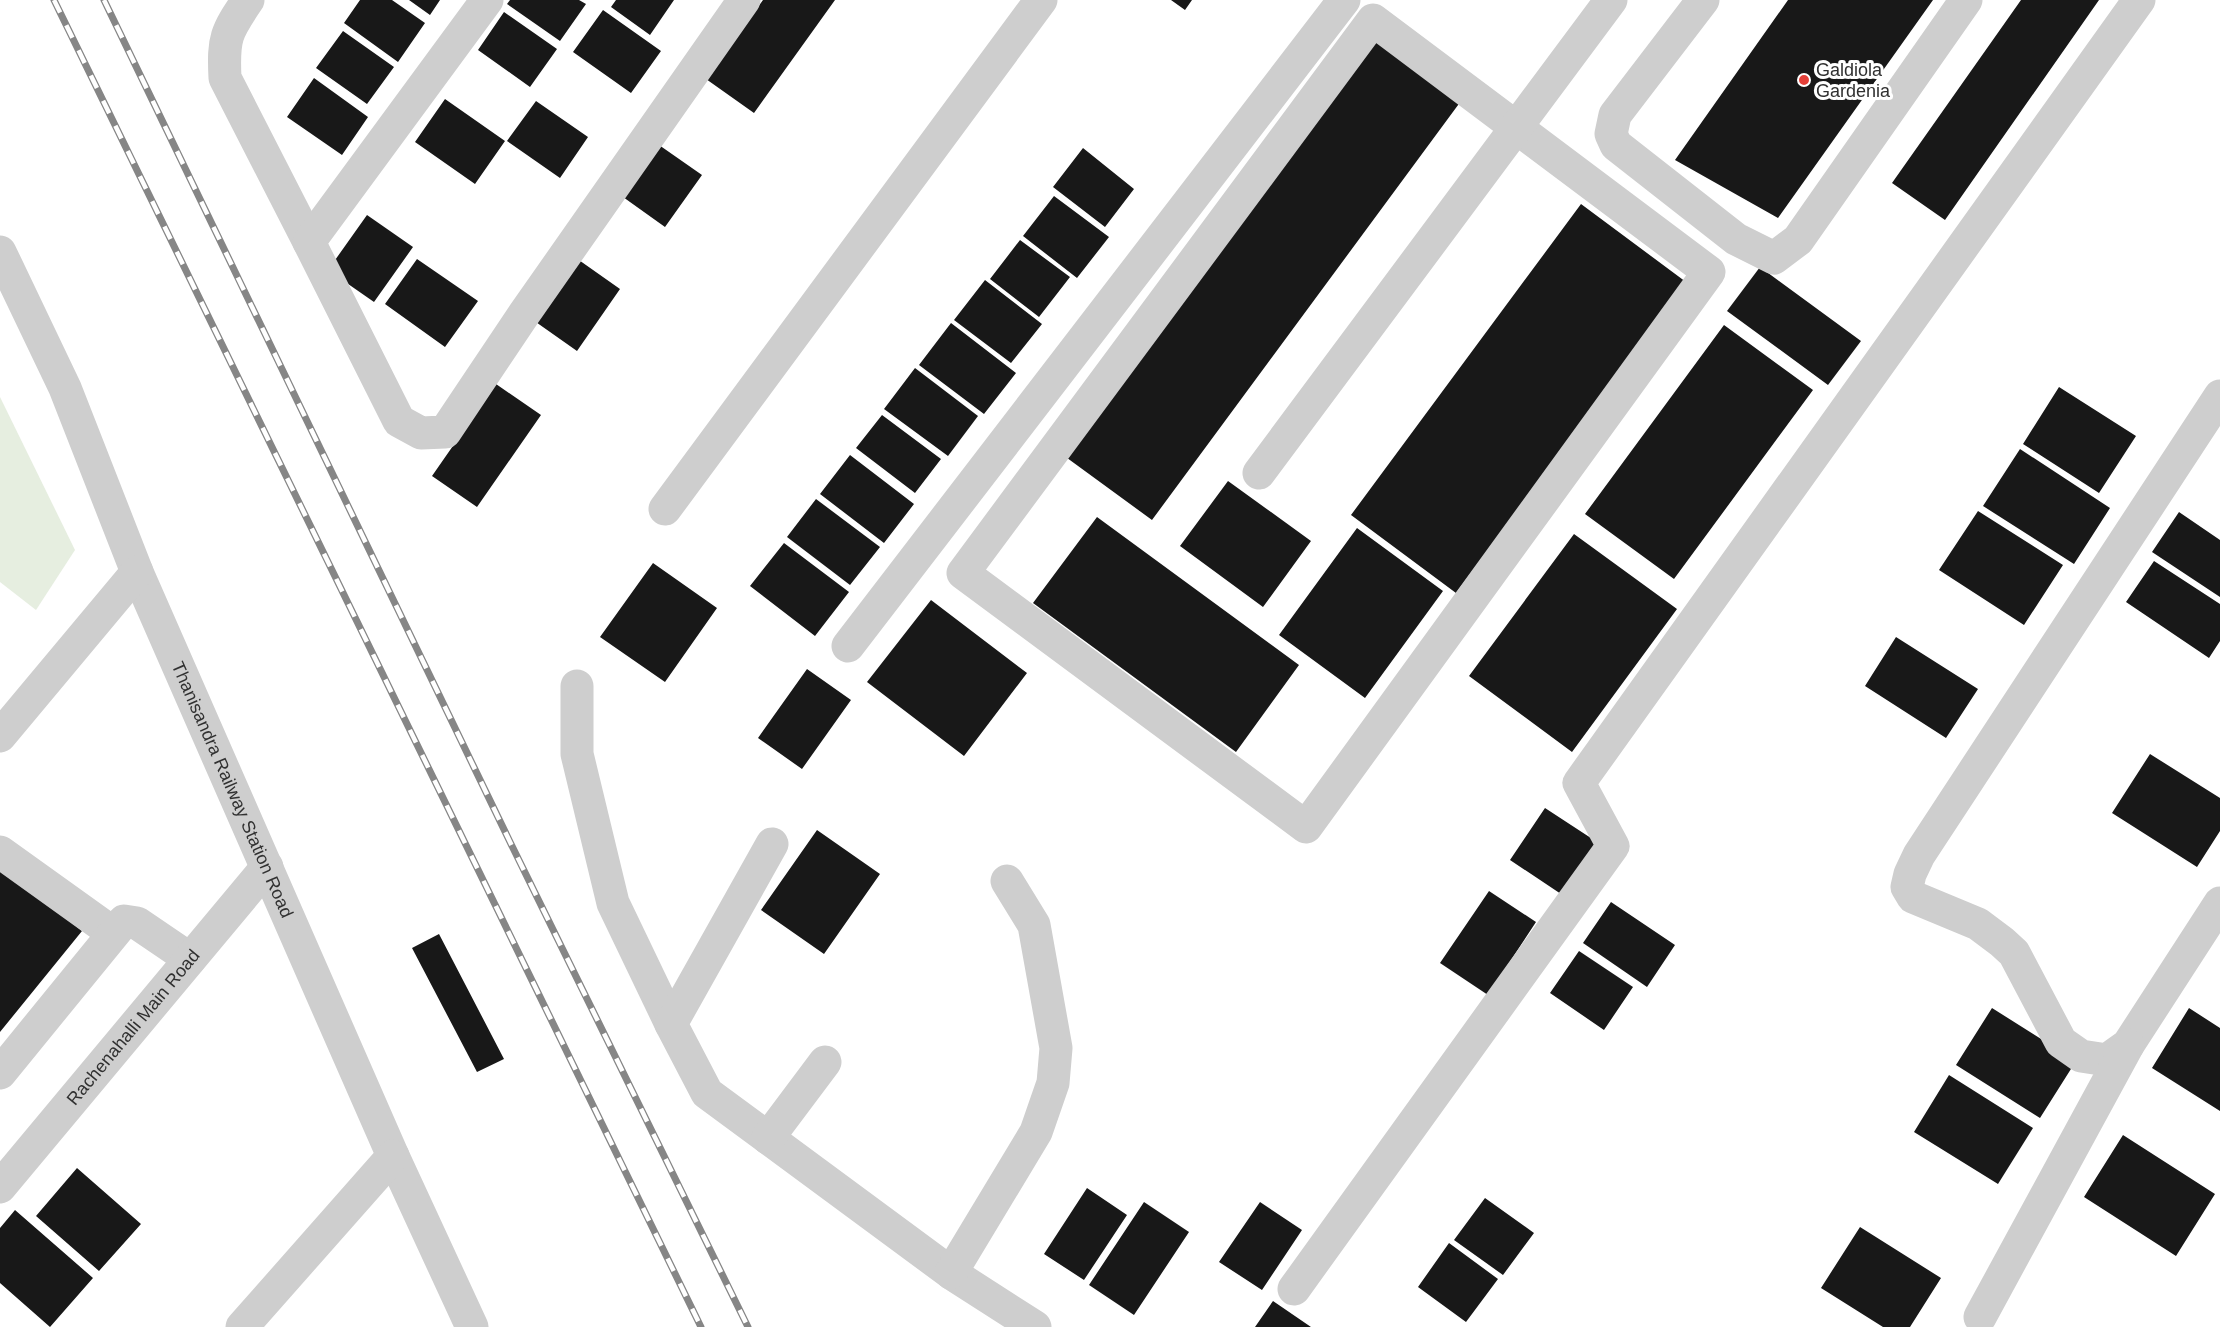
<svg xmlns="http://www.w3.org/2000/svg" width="2220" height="1327" font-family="Arial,sans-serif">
<rect width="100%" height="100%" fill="#fff"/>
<!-- green -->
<path fill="#e6eee0" d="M0,397L75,550L36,610L0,582Z"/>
<!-- building -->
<path fill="#181818" d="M360,0H392L425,23L398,62L344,23Z
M409,0H440L430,15Z
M510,0H579L586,4L560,41L507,4Z
M616,0H674L650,35L611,7Z
M763,0H835L754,113L706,79Z
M1171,0H1192L1185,10Z
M1788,0H1933L1778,218L1675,160Z
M2021,0H2099L1945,220L1892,183Z
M603,10L661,51L631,93L573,52Z
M504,12L557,49L530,87L478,50Z
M343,31L394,67L367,104L316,68Z
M1372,36L1461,101L1152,520L1063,455Z
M314,78L368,117L342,155L287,117Z
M445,99L505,141L475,184L415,142Z
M536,101L588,137L560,178L507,141Z
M659,145L702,175L665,227L623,197Z
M1083,148L1134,189L1105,227L1053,187Z
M1054,196L1109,237L1077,278L1023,236Z
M1581,204L1686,282L1456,593L1351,515Z
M367,215L413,247L374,302L328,270Z
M1020,240L1070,277L1039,317L990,279Z
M576,258L620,289L577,351L533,320Z
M417,259L478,301L445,347L385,304Z
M1760,267L1861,341L1828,385L1727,311Z
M985,280L1042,324L1011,363L954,320Z
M951,323L1016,373L984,414L919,365Z
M1724,325L1813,390L1674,579L1585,514Z
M915,368L978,416L948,456L884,409Z
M496,384L541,415L477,507L432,476Z
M2059,387L2136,436L2099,493L2023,444Z
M882,415L941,459L915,493L856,448Z
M2020,449L2110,508L2074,564L1983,506Z
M850,455L914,504L884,543L820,494Z
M1228,481L1311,541L1263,607L1180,546Z
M816,499L880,547L850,585L787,537Z
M1978,511L2063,565L2024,625L1939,570Z
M2179,512L2220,540V597L2152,552Z
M1097,517L1299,665L1236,752L1033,603Z
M1357,528L1443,591L1365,698L1279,635Z
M1574,534L1677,609L1572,752L1469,676Z
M784,543L849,592L815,636L750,586Z
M2154,561L2220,604V641L2209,658L2126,602Z
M653,563L717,608L665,682L600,637Z
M931,600L1027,673L964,756L867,682Z
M1896,637L1978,689L1946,738L1865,686Z
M807,669L851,700L802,769L758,738Z
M2150,754L2220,798V831L2197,867L2112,813Z
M1545,808L1597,842L1561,894L1510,860Z
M817,830L880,874L824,954L761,910Z
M0,864L82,931L0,1032Z
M1489,891L1536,922L1488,995L1440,963Z
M1611,902L1675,945L1647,987L1583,943Z
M439,934L504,1059L477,1072L412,948Z
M1579,951L1633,987L1604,1030L1550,993Z
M1992,1008L2076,1061L2040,1118L1956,1065Z
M2189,1008L2220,1028V1111L2152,1068Z
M1949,1075L2033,1128L1998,1184L1914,1132Z
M2123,1135L2215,1194L2176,1256L2084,1197Z
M77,1168L141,1224L99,1271L36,1216Z
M1087,1188L1127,1215L1084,1280L1044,1254Z
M1485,1198L1534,1233L1503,1275L1454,1240Z
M1144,1202L1189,1232L1134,1315L1089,1285Z
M1260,1202L1302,1230L1262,1290L1219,1262Z
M15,1210L93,1278L50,1327L0,1283V1228Z
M1860,1227L1941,1278L1910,1327H1883L1821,1288Z
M1449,1243L1498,1279L1466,1322L1418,1287Z
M1273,1301L1311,1327H1255Z"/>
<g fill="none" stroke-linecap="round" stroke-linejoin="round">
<!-- minor -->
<g stroke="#cecece" stroke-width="33">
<path d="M248,0C226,32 223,38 225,78L309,242"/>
<path d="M487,0L309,242L399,421L421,433L445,432L524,314L744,0"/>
<path d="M1703,0L1615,115L1611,134L1616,145L1736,239L1774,258L1798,240L1966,0"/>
<path d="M1373,20L1709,272L1306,827L963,573Z"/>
<path id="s1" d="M0,252L65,388L137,572L393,1156L472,1327"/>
<path d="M2220,396L1919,855L1910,874L1907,887L1913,897L1978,924L2002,942L2014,953L2061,1042L2081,1056L2107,1060L2128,1045L2220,903"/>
<path d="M1259,473L1611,0"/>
<path d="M665,509L1041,0"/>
<path d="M848,646L1344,0"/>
<path d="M577,686V754L613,903L671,1024"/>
<path d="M0,736L137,572"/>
<path d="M772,844L671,1024L707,1093L951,1273L1035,1327"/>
<path d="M0,852L113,933"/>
<path d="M0,1073L124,921L137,923L190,959"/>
<path d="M768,1138L825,1062"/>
<path id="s2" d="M0,1187L267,867"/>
<path d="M951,1273L1036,1132L1053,1083L1056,1048L1034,925L1007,881"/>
<path d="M1294,1289L1613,846L1579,783L2139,0"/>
<path d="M1980,1317L2128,1045"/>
<path d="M242,1327L393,1156"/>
</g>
<!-- rail casing -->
<g stroke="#868686" stroke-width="7">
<path id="rail" d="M54,0L701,1327
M104,0L511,844L748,1327"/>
</g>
<!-- rail -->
<use href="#rail" stroke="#fff" stroke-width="4.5" stroke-dasharray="14" stroke-linecap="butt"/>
</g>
<!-- markers -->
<circle fill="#e43f38" stroke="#fff" stroke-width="2" cx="1804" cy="80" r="6"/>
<g text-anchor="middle" stroke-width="6" stroke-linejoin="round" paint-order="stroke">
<!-- poi labels -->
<g font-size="18" fill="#313131" stroke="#fff" text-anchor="start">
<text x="1816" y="76">Galdiola<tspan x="1816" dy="21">Gardenia</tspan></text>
</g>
<!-- street labels -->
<g font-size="18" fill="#313131" stroke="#fff">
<text dy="6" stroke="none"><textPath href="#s1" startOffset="586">Thanisandra Railway Station Road</textPath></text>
<text dy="6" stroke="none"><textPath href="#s2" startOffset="208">Rachenahalli Main Road</textPath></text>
</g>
</g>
</svg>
